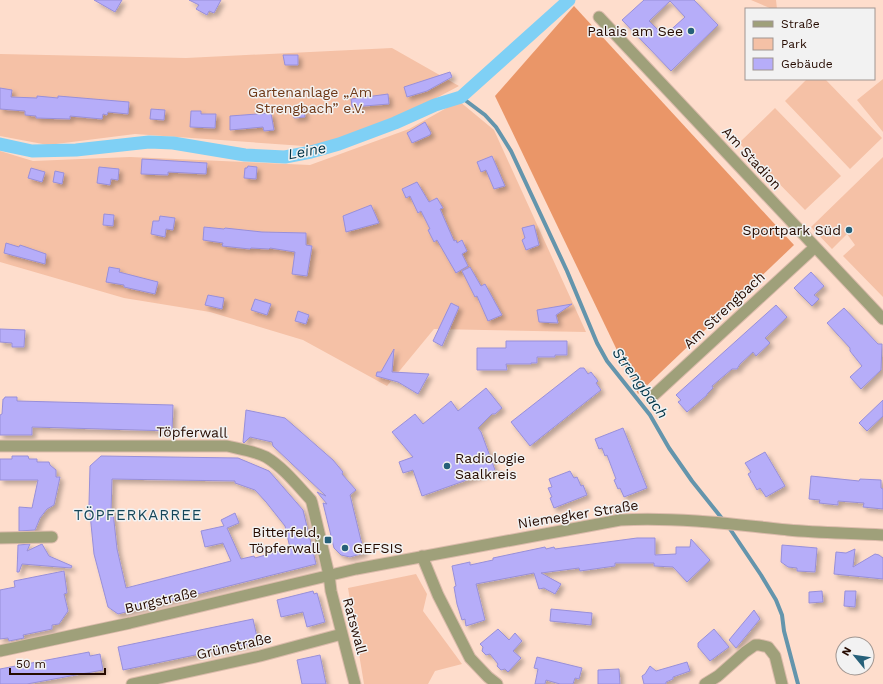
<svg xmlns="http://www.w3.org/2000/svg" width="883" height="684" font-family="'Work Sans',sans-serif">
<defs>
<filter id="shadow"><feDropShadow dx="3.5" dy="3.5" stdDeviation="2" flood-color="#0004"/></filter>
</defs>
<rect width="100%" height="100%" fill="#feddcc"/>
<!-- green -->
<path fill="#f5c1a6" d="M751,0H776L777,9H772Z
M392,48L459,86L406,114L318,147L135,134L48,145L0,136V54L186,58Z
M807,79H825L882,138L850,169L785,101Z
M883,79V132L857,100Z
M459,101L494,130L586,332L434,329L387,386L303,340L210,312L124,298L0,262V151L33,161L130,157L310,165L409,129Z
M775,108L841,176L805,210L739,143Z
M883,157V297L843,256L855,245L847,234L832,249L811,227Z
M416,574L427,594L423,611L462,664L435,671L428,684H364L348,588Z"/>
<!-- forest -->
<path fill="#ea9668" d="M574,6L794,245L638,394L495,96Z"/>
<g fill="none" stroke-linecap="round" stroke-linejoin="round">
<!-- stream -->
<path stroke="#6495ac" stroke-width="4" d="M461,97L485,115L496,127L511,151L567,271L597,343L607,361L650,415L669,448L692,481L724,521
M728,526L761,575L776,600L782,615L784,631L798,684"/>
<!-- canal -->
<path stroke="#7fd0f5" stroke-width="13" d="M0,144L32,151L76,150L149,142L173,143L245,155L285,157L311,152L339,144L395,123L435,105L461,97L569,0"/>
</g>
<!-- building -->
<path fill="#b6adf9" stroke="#988fd9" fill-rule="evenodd" filter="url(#shadow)" d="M94,0H122L115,12Z
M189,0H221L214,13L209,11L207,15L196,9L199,5Z
M644,0H694L718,25L671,71L622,20ZM670,1L685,17L664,36L649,21Z
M283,55H298V65H285Z
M450,72L452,77L427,91L407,97L404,87Z
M0,88L12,90L11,97L37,98V96L58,98V96L129,102L128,114L108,112L107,115L103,114L102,119L70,116V119L36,118V116L25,115V111L0,109Z
M388,94L389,104L352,107L351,99Z
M303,105L305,117L294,118L292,107Z
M151,109L165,110L164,120L150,119Z
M191,111H201V114H216L215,128L190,127Z
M271,113L274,130L264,131L263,127L230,130V116Z
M425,122L431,133L430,135L412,143L407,133Z
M492,156L505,186L494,189L486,170L481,172L477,162Z
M142,159L207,163L206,174L168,172V175L141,174Z
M248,166L257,167L256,179L244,178L245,168H247Z
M99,167L119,169L118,180L111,179L110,185L97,183Z
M31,168L45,172L42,182L28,178Z
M55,171L64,173L62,184L53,182Z
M417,182L429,202L437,198L443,208L440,209L454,241L456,240L457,243L462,240L467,251L462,254L468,266L456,273L437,240L434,242L428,230L430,229L421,211L418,213L410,196L406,198L402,189Z
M371,205L379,223L346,232L343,216Z
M104,214L114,215L113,226L103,225Z
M160,216L175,218L173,230L166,229L165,237L151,234L153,221H159Z
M534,225L539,245L526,250L522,240L525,238L522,228Z
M204,227L224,229L225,228L262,232L306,233V245L312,246L307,276L292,274L295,252L270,248L269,249L251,248L250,249L222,246L223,243L203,240Z
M6,243L19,247L20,245L46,254L45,264L4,253Z
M109,267L120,269L119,272L158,282L155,294L124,287V285L106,282Z
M470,267L481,286L485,284L502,315L488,321L477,296L475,297L462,271Z
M811,272L824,286L814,295L819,299L812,306L794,288Z
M208,295L224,298L222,309L205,305Z
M255,299L271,304L267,315L251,310Z
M451,303L459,307L442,346L433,341Z
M572,304L556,315L558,323L539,322L537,310Z
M776,305L787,317L765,338L770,343L756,356L753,352L740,364L737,369H732L712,386L713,388L707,394V395L687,412L678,402L681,400L676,395Z
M844,308L878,344H882L881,370L861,389L850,377L862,366L850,351V348L827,323Z
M298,311L309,315L306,324L295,321Z
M0,329L25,330L24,347H12V343L0,342Z
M506,341H567V355H555V357H537V363H531V364H506L507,370H477V348H506Z
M394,349L392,372L429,374L418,394L398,382L376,376L377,372H381Z
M580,368H584L588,374L591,372L598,381L596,383L601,390L530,446L511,422Z
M486,388L502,408L495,414H492L478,428L481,432L495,470L422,496L413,470L403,473L399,462L413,457L392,432L415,414L423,424L451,401L458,411Z
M5,397H17V401L173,405L172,431L32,427V435H0V415L2,414L3,399H4Z
M883,400V416L867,431L859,423Z
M246,410L285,418L333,460L343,472L342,474L356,490L350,495L364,553L350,557L341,555L334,548L323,503L327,504L317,492L326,496L273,446L272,442L250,437L244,443L243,442Z
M623,428L647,488L624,497L620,488L618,489L614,480L616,479L607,455L605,456L602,448L599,449L595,439Z
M765,452L785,486L766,497L760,488L757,490L748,474L751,472L745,463Z
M12,456H28L29,459H37V462H49L50,465L56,470V477H60L54,505L47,509L40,518L35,530L19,531V507L32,508L38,480H0V459H12Z
M101,456L238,458L269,471L303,510L316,564L118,614L108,607L94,554L89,504L90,466ZM112,479L235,481V483L255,490L266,502L285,526L290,548L255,558L254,556L241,559L227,528L239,523L235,513L221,520L224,526L201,531L205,547L223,543L231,561L126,588L117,549L113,512H111Z
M570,471L574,478L577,477L581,486L583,485L587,495L554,508L550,498L552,497L548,488L552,487L549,479Z
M811,476L859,481L860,479L881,480V488L883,489V509L863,507L864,503L838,501V505L819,503L820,500L809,499Z
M637,538H655V555L676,554V547H690L691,539L710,560L687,582L673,567L654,566V563H615V566L580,571L579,568L541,573L561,584L555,594L544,588L539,589L534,573L476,584L485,620L466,626L465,619L462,620L457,604L454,587L456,586L452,566L470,562V565L493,560V558L545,547L546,549L554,547L555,549Z
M30,544L27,551L42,544L49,556L72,566L71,568L22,564L19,572H17L18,545Z
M782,545L817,548L815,572L797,571V568L788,567L781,562Z
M855,549L853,567L875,554L879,555L883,558V579L834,574L836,552L846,553Z
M64,571L67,593L64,594L68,611L59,624L52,625V629L23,635L24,638L9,641L8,638L0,639V590L15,587L14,581Z
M313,591L314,594L317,593L325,622L307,627L303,612L281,617L277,600Z
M822,591L823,602L809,603V592Z
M845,591H856L855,607L844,606Z
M551,609L592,613L591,625L550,621Z
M754,610L760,619L736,648L729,640Z
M253,619L258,642L123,670L118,647Z
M498,629L509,640L515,633L522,641L513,651L521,658L508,672L505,669L501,670L497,666L498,664L490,654L486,655L482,651L483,647L480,644Z
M714,629L729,647L710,661L698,647V643Z
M89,652L90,656L100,654L103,670L27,684H0V669Z
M320,655L326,684H302L297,660Z
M537,657L582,668L579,679L575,678L573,684H560L546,680L545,684H535L538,669L534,668Z
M687,662L690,671L673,677V679L666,682V684H644L642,676L645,674L650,666L656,671Z
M619,669L620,684H598V670Z"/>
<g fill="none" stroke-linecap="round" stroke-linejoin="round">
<!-- minor casing -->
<g stroke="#dbbbab" stroke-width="13">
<path id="minor" d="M599,17L883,319
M654,395L815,247
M0,446H227C240,449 254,451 266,457C284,468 297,485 311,500L312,503L329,575L331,591L355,684
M0,538L52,537
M422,556L438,595L470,658L488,677L497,684
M0,651L130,623L356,569L620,520C676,517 732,524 788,530C820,533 851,533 883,535
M132,684L260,656L342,634
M705,684L718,676L745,652L755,645H759L768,647L775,656L782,684"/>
</g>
<!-- minor -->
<use href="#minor" stroke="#9fa07a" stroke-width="11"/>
</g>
<!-- markers -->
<g fill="#266079" stroke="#f2f2f2" stroke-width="1.5">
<circle cx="691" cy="31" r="4"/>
<circle cx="849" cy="230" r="4"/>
<circle cx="447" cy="466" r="4"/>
<rect x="324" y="536" width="8" height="8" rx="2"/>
<circle cx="345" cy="548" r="4"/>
</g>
<g text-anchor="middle" stroke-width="3" stroke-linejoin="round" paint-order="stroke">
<!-- poi labels -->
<g font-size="14" fill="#260b00" stroke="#f2f2f2" text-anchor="end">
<text x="683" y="36">Palais am See</text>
<text x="841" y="235">Sportpark Süd</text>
<text x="455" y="463" text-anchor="start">Radiologie<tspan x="455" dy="16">Saalkreis</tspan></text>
<text x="320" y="537">Bitterfeld,<tspan x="320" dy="16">Töpferwall</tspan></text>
<text x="353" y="553" text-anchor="start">GEFSIS</text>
</g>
<!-- park labels -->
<g font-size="14" fill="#6e3817" stroke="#f2f2f2">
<text x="310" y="97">Gartenanlage „Am<tspan x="310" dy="16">Strengbach” e.V.</tspan></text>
</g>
<!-- street labels -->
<g font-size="14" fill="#260b00" stroke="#f2f2f2">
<text transform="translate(752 158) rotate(47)" y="5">Am Stadion</text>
<text transform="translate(724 310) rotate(-43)" y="5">Am Strengbach</text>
<text transform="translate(192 432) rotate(1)" y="5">Töpferwall</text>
<text transform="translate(578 514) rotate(-9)" y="5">Niemegker Straße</text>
<text transform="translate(161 600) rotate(-13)" y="5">Burgstraße</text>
<text transform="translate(355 626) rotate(75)" y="5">Ratswall</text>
<text transform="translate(234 646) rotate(-13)" y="5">Grünstraße</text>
</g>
<!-- water labels -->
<g font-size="15" font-style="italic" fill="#023548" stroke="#f2f2f2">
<text transform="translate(307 151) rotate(-11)" y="5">Leine</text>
<text transform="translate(640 383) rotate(54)" y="5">Strengbach</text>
</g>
<!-- neighbourhood labels -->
<g font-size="15" letter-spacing="1" fill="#164659" stroke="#f2f2f2">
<text x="138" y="520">TÖPFERKARREE</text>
</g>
</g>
<!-- legend -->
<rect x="745" y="8" width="130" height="72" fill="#f2f2f2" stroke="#a09691"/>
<rect x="753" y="21" width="20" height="6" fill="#9fa07a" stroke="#a09691"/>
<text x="781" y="28" font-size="12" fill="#260b00">Straße</text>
<rect x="753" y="38" width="20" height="12" fill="#f5c1a6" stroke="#a09691"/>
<text x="781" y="48" font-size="12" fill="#260b00">Park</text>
<rect x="753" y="58" width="20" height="12" fill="#b6adf9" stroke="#a09691"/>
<text x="781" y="68" font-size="12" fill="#260b00">Gebäude</text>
<!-- north arrow -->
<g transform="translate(855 656) rotate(299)"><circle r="19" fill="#f2f2f2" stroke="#a09691"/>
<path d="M0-3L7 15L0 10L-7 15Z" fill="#266079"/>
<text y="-6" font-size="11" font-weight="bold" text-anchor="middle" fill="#260b00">N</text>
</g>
<!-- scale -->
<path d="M10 668v6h95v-6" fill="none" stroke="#260b00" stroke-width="2"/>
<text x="16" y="668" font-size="12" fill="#260b00" stroke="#f2f2f2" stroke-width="3" paint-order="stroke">50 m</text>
</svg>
